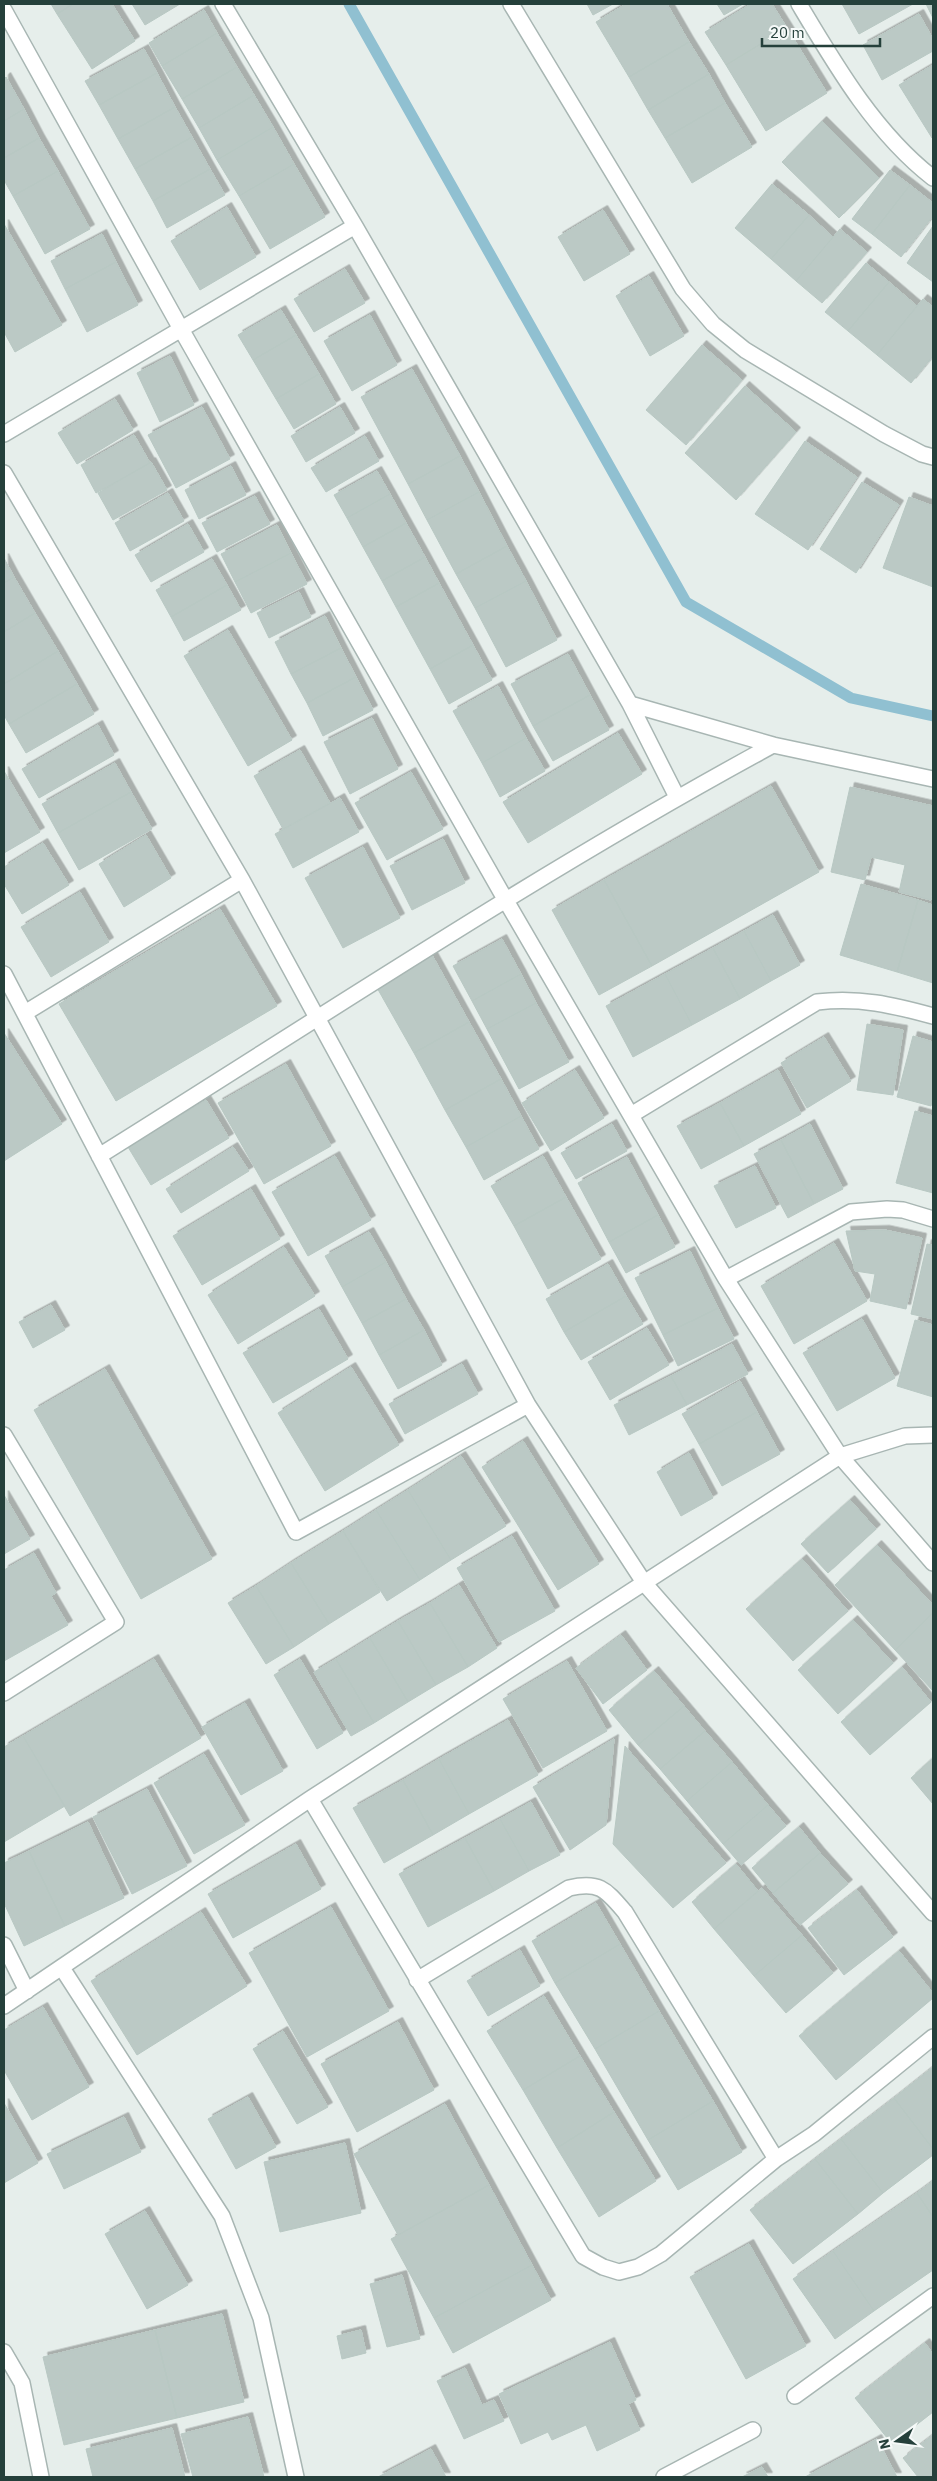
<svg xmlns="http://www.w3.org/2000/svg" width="937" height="2481" font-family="'IBM Plex Sans',sans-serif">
<defs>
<filter id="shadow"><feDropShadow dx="4.5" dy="-4.5" stdDeviation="0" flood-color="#0004"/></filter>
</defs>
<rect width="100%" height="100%" fill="#e6eeeb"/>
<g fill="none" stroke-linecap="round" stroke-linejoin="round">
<!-- stream -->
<path stroke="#90c0d1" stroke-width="11" d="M349,4L686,602L851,698L933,716"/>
</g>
<!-- building -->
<path fill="#bbc9c5" stroke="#b8c8c3" filter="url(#shadow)" d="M51,4H73L57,14Z
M73,4H112L135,41L92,69L57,14Z
M132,4H180L145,25Z
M587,4H613L593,15Z
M626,4H667L689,42L629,77L596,22Z
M717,4H743L724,15Z
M751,4H772L787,28L726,65L705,32Z
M842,4H913L859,34Z
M926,4H933V18Z
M204,10L217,33L162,66L149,43Z
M919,14L933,39V51L882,80L863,45Z
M787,28L827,93L766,131L726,65Z
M217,33L237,67L182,99L162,66Z
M689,42L709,74L648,110L629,77Z
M144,49L157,73L99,105L85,81Z
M933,65V137L932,138L899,85Z
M237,67L254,95L199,128L182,99Z
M157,73L175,107L118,139L99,105Z
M709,74L725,103L665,138L648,110Z
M6,77L24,109L4,121V79Z
M254,95L273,127L217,160L199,128Z
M725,103L752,147L692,183L665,138Z
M175,107L192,137L135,169L118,139Z
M24,109L39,138L4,158V121Z
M822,121L879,178L839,218L782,162Z
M273,127L294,164L239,196L217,160Z
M192,137L210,169L153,201L135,169Z
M39,138L58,171L13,196L4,180V158Z
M294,164L325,217L270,249L239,196Z
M210,169L225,195L167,228L153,201Z
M890,170L910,185L872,234L852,219Z
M58,171L90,229L45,254L13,196Z
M772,184L809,215L771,259L735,228Z
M910,185L933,203V216L901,257L872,234Z
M227,207L256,257L200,290L171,241Z
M603,210L630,254L584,281L558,237Z
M809,215L833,237L796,281L771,259Z
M4,224L62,325L15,352L4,332Z
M933,226V282L907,263Z
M840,229L867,252L822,303L796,281Z
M102,234L116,262L65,289L51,261Z
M116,262L138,305L87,332L65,289Z
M866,263L889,282L848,331L825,312Z
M345,269L365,303L314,332L294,299Z
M649,276L684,336L650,356L616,296Z
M889,282L917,306L877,355L848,331Z
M923,299L933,307V356L911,383L877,355Z
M281,310L296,335L253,360L238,335Z
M370,315L397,365L352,391L324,341Z
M296,335L319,374L276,399L253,360Z
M702,345L742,380L686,445L646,410Z
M170,356L194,405L160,422L137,373Z
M412,369L460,456L408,484L361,397Z
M319,374L336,404L294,429L276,399Z
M745,386L796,432L736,500L685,453Z
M115,399L133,430L77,464L58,433Z
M202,407L230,459L176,488L148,435Z
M340,407L355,433L306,462L291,436Z
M134,435L150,463L96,493L81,465Z
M365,436L379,461L326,492L311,468Z
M805,441L857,477L808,550L755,514Z
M460,456L479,492L427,520L408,484Z
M151,462L167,490L113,520L98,493Z
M231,466L246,495L199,519L185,490Z
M377,471L390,494L347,518L334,495Z
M862,482L899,505L856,573L820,549Z
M479,492L507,546L456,574L427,520Z
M168,493L184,521L130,551L115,523Z
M390,494L406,523L363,547L347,518Z
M255,496L270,524L217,552L202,523Z
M909,497L933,506V587L883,568Z
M406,523L425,557L382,581L363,547Z
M188,524L204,552L151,582L135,555Z
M277,525L291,553L235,582L221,554Z
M507,546L526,581L475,608L456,574Z
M291,553L307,584L251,613L235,582Z
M425,557L439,583L396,607L382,581Z
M4,558L14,577L4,583Z
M212,559L227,585L171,617L156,590Z
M14,577L35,613L4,632V583Z
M526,581L557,640L506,667L475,608Z
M439,583L473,645L430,669L396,607Z
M227,585L241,610L184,641L171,617Z
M299,592L311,617L269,638L257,613Z
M35,613L58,651L4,684V632Z
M325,616L341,648L291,674L275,642Z
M228,630L292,740L248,766L184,656Z
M473,645L492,680L449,704L430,669Z
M341,648L356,677L307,703L291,674Z
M58,651L77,684L9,724L4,715V684Z
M568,654L590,695L533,726L511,684Z
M356,677L373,710L323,736L307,703Z
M77,684L94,714L26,753L9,724Z
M498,686L526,738L482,763L453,711Z
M590,695L609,730L553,761L533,726Z
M372,718L398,769L350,794L324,742Z
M98,725L114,755L39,798L22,769Z
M618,733L642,774L528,843L503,802Z
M526,738L545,771L500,797L482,763Z
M300,750L330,803L283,829L254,776Z
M115,763L131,792L58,833L42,804Z
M4,771L40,832L4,853Z
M411,772L443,829L387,860L355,803Z
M771,786L819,872L652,966L604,880Z
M850,787L933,806V890L931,900L899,892L905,865L871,857L865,880L831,872Z
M131,792L152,829L79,870L58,833Z
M340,798L359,832L293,868L275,834Z
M146,835L171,878L124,907L99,864Z
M443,839L465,883L412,910L390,866Z
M43,843L69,885L22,914L4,884V867Z
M363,847L400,918L343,948L305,878Z
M604,880L652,966L599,995L552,910Z
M861,884L918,900L897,972L840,955Z
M80,892L109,942L51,977L21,927Z
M918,900L933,905V983L897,972Z
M220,909L277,1006L116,1101L59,1004Z
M773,915L800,965L771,981L744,931Z
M744,931L771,981L740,999L713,948Z
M502,939L521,974L472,1001L453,966Z
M713,948L740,999L692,1025L665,974Z
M432,955L469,1022L414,1053L376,986Z
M521,974L536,1003L487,1029L472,1001Z
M665,974L692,1025L633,1057L606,1006Z
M536,1003L569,1062L519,1089L487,1029Z
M469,1022L501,1079L445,1110L414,1053Z
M867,1024L903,1030L893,1095L857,1090Z
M4,1033L62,1124L4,1161Z
M913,1036L933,1042V1097L931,1106L897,1097Z
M824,1037L851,1081L807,1108L781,1063Z
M286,1064L331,1146L264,1184L218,1103Z
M575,1070L604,1118L551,1151L522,1103Z
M778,1070L801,1114L744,1146L720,1103Z
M501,1079L521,1116L466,1147L445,1110Z
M206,1100L229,1138L151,1185L128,1147Z
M720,1103L744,1146L701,1169L677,1126Z
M915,1111L933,1116V1193L896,1183Z
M521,1116L539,1149L484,1180L466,1147Z
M612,1124L627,1151L576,1179L561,1153Z
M810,1124L843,1189L814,1204L781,1140Z
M781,1140L814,1204L788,1218L754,1154Z
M233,1147L249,1171L181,1213L166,1189Z
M335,1156L371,1220L308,1256L272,1192Z
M543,1156L566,1197L514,1226L491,1186Z
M627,1157L658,1215L609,1242L578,1183Z
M755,1166L776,1208L736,1228L714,1186Z
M251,1189L280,1239L202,1285L173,1236Z
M566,1197L601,1259L548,1289L514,1226Z
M658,1215L675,1247L626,1273L609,1242Z
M885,1230L922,1238L906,1309L870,1301L875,1274L855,1271L846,1231Z
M369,1232L386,1262L342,1287L325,1256Z
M834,1243L867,1301L794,1344L761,1286Z
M927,1244L933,1245V1319L911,1314Z
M284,1247L315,1296L238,1344L208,1295Z
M690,1251L718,1308L663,1335L635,1278Z
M386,1262L406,1299L362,1323L342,1287Z
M608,1264L626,1296L564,1332L546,1299Z
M626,1296L643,1324L581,1360L564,1332Z
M406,1299L424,1330L379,1355L362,1323Z
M51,1305L65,1330L33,1348L19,1322Z
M718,1308L734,1339L678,1366L663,1335Z
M319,1309L348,1359L273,1403L243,1353Z
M862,1319L895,1378L837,1411L803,1353Z
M915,1320L933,1325V1397L897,1386Z
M647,1328L669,1365L610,1400L588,1362Z
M424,1330L442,1365L398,1389L379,1355Z
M732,1344L748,1374L687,1405L671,1376Z
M462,1364L478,1394L405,1434L389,1404Z
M351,1367L399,1445L325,1491L278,1413Z
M105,1369L212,1559L141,1599L34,1410Z
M671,1376L687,1405L629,1435L614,1405Z
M740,1381L757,1412L699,1444L682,1414Z
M757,1412L780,1454L722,1486L699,1444Z
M523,1441L599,1564L558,1590L482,1467Z
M689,1453L713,1498L681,1516L657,1472Z
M461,1456L506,1526L451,1560L408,1490Z
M408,1490L451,1560L420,1580L376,1510Z
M4,1495L30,1539L4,1554Z
M850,1500L876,1529L828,1573L801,1544Z
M376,1510L420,1580L387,1601L343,1531Z
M343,1531L380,1592L329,1624L291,1563Z
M512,1536L555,1611L499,1642L457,1568Z
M877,1545L933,1605V1613L895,1650L835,1585Z
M34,1553L56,1593L51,1596L68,1625L4,1661V1570Z
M802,1559L848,1611L793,1661L746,1609Z
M291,1563L329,1624L294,1647L256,1586Z
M459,1585L497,1648L468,1667L430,1603Z
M256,1586L294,1647L266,1664L228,1603Z
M430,1603L468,1667L436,1685L398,1621Z
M933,1613V1691L895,1650Z
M853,1620L893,1663L838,1714L798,1670Z
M398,1621L436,1685L408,1702L370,1638Z
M621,1635L647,1670L603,1704L576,1668Z
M370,1638L408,1702L374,1723L336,1659Z
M154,1659L201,1738L70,1816L23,1736Z
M300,1659L343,1733L317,1749L274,1675Z
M336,1659L374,1723L351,1736L314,1672Z
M567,1661L607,1731L543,1768L503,1699Z
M902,1667L931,1702L870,1755L841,1722Z
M654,1671L684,1706L638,1745L609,1710Z
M245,1703L283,1771L241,1795L202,1727Z
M684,1706L705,1731L660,1769L638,1745Z
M508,1720L538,1775L469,1814L439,1759Z
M705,1731L732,1762L687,1801L660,1769Z
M23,1736L65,1806L4,1842V1747Z
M614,1739L606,1825L570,1850L533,1787Z
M625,1746L726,1863L673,1908L613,1844Z
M204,1754L245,1825L194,1854L154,1783Z
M933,1758V1804L911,1778Z
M439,1759L469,1814L433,1835L403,1780Z
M732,1762L768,1805L723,1844L687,1801Z
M403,1780L433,1835L384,1863L353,1808Z
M147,1789L187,1866L132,1894L93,1817Z
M531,1802L560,1855L529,1871L500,1819Z
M768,1805L786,1826L741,1865L723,1844Z
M500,1819L529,1871L494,1891L465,1838Z
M88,1822L124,1898L65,1926L29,1851Z
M799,1827L820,1853L773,1893L752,1868Z
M465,1838L494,1891L428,1927L399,1874Z
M296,1844L321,1889L233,1938L208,1894Z
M29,1851L65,1926L24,1946L4,1903V1863Z
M820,1853L848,1884L800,1925L773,1893Z
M736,1864L758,1891L714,1929L692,1902Z
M762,1888L802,1935L754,1976L714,1929Z
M857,1890L893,1937L844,1975L808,1928Z
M596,1903L620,1944L555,1983L532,1941Z
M331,1907L389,2011L307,2057L249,1953Z
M201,1912L247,1986L137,2055L91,1981Z
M802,1935L833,1973L786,2013L754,1976Z
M620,1944L659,2011L595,2049L555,1983Z
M520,1950L540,1986L488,2016L467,1981Z
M899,1951L933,1993V1998L836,2080L799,2036Z
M544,1996L580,2056L523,2090L487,2031Z
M43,2007L89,2087L32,2120L4,2070V2030Z
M659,2011L713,2101L648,2140L595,2049Z
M398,2022L434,2090L357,2132L321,2064Z
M283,2031L328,2107L297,2124L253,2049Z
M580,2056L614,2112L557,2148L523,2090Z
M933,2067V2149L894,2098Z
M248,2097L276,2147L236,2169L208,2119Z
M894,2098L933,2149V2155L883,2193L841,2139Z
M713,2101L742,2152L678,2190L648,2140Z
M4,2103L38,2163L4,2183Z
M445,2104L489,2185L398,2235L354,2154Z
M614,2112L656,2181L599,2217L557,2148Z
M124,2117L141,2152L64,2189L47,2154Z
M841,2139L883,2193L858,2214L815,2159Z
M345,2143L361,2213L280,2232L264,2162Z
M815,2159L858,2214L793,2264L750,2210Z
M933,2181V2217L917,2193Z
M489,2185L532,2265L434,2318L391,2239Z
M917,2193L933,2217V2270L874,2311L833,2251Z
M145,2211L188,2285L147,2309L105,2234Z
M749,2244L806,2346L746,2379L690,2277Z
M833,2251L874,2311L835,2339L793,2279Z
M532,2265L551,2300L453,2353L434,2318Z
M402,2275L420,2339L387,2347L370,2284Z
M222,2314L244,2402L177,2418L155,2330Z
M155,2330L177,2418L64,2445L43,2357Z
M361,2330L366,2353L342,2359L337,2336Z
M610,2342L636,2400L628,2404L640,2430L597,2451L586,2425L552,2440L548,2432L521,2444L499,2394Z
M925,2343L933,2354V2412L892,2444L855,2398Z
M465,2368L482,2405L494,2400L504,2421L464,2439L437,2381Z
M248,2417L264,2477H193L181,2434Z
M172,2428L185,2477H93L86,2449Z
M933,2435V2477H918L903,2458Z
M877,2439L897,2477H805Z
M431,2449L446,2477H378Z
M762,2467L768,2477H742Z"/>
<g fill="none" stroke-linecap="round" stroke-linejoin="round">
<!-- minor casing -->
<g stroke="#a8b6b3" stroke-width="18">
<path id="minor" d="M223,4L355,226L630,704L677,797
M511,4L683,289L713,324L745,350L884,434L922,454L933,457
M799,4C836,66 875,133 933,178
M4,10L181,329L505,899L726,1279L840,1456L933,1563
M4,434L355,226
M4,473L242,880L528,1405L645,1584L933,1913
M630,704L773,745L933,779
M4,974L296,1532L528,1405
M25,1013L242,880
M631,1115L817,1002C860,997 892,1005 933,1016
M99,1156C323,1016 542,870 773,745
M726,1279L851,1212L887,1209L903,1210L933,1219
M4,1435L116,1622L4,1693
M310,1799L583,2256L603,2267L619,2272L638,2267L661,2254L776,2159L814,2134L933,2037
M4,1945L27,1991
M62,1968L222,2216L261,2318L296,2477
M417,1980L569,1888C600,1881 606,1890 625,1912L776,2159
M4,2006L310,1799L840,1456L905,1436L933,1435
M4,2352L22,2383L41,2477
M795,2396L933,2296
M664,2477L753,2430"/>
</g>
<!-- minor -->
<use href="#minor" stroke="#fff" stroke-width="15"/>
</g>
<!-- border -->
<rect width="937" height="2481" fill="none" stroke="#25403b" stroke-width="10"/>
<!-- north arrow -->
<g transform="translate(897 2441) rotate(256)" stroke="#f6faf9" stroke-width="4" paint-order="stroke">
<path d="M0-4L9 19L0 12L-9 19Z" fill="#25403b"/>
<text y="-8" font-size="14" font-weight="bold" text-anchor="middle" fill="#25403b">N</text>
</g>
<!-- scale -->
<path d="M762 38v8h118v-8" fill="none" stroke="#25403b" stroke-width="2.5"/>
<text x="770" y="38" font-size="15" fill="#25403b" stroke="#f6faf9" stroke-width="4" paint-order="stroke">20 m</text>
</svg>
